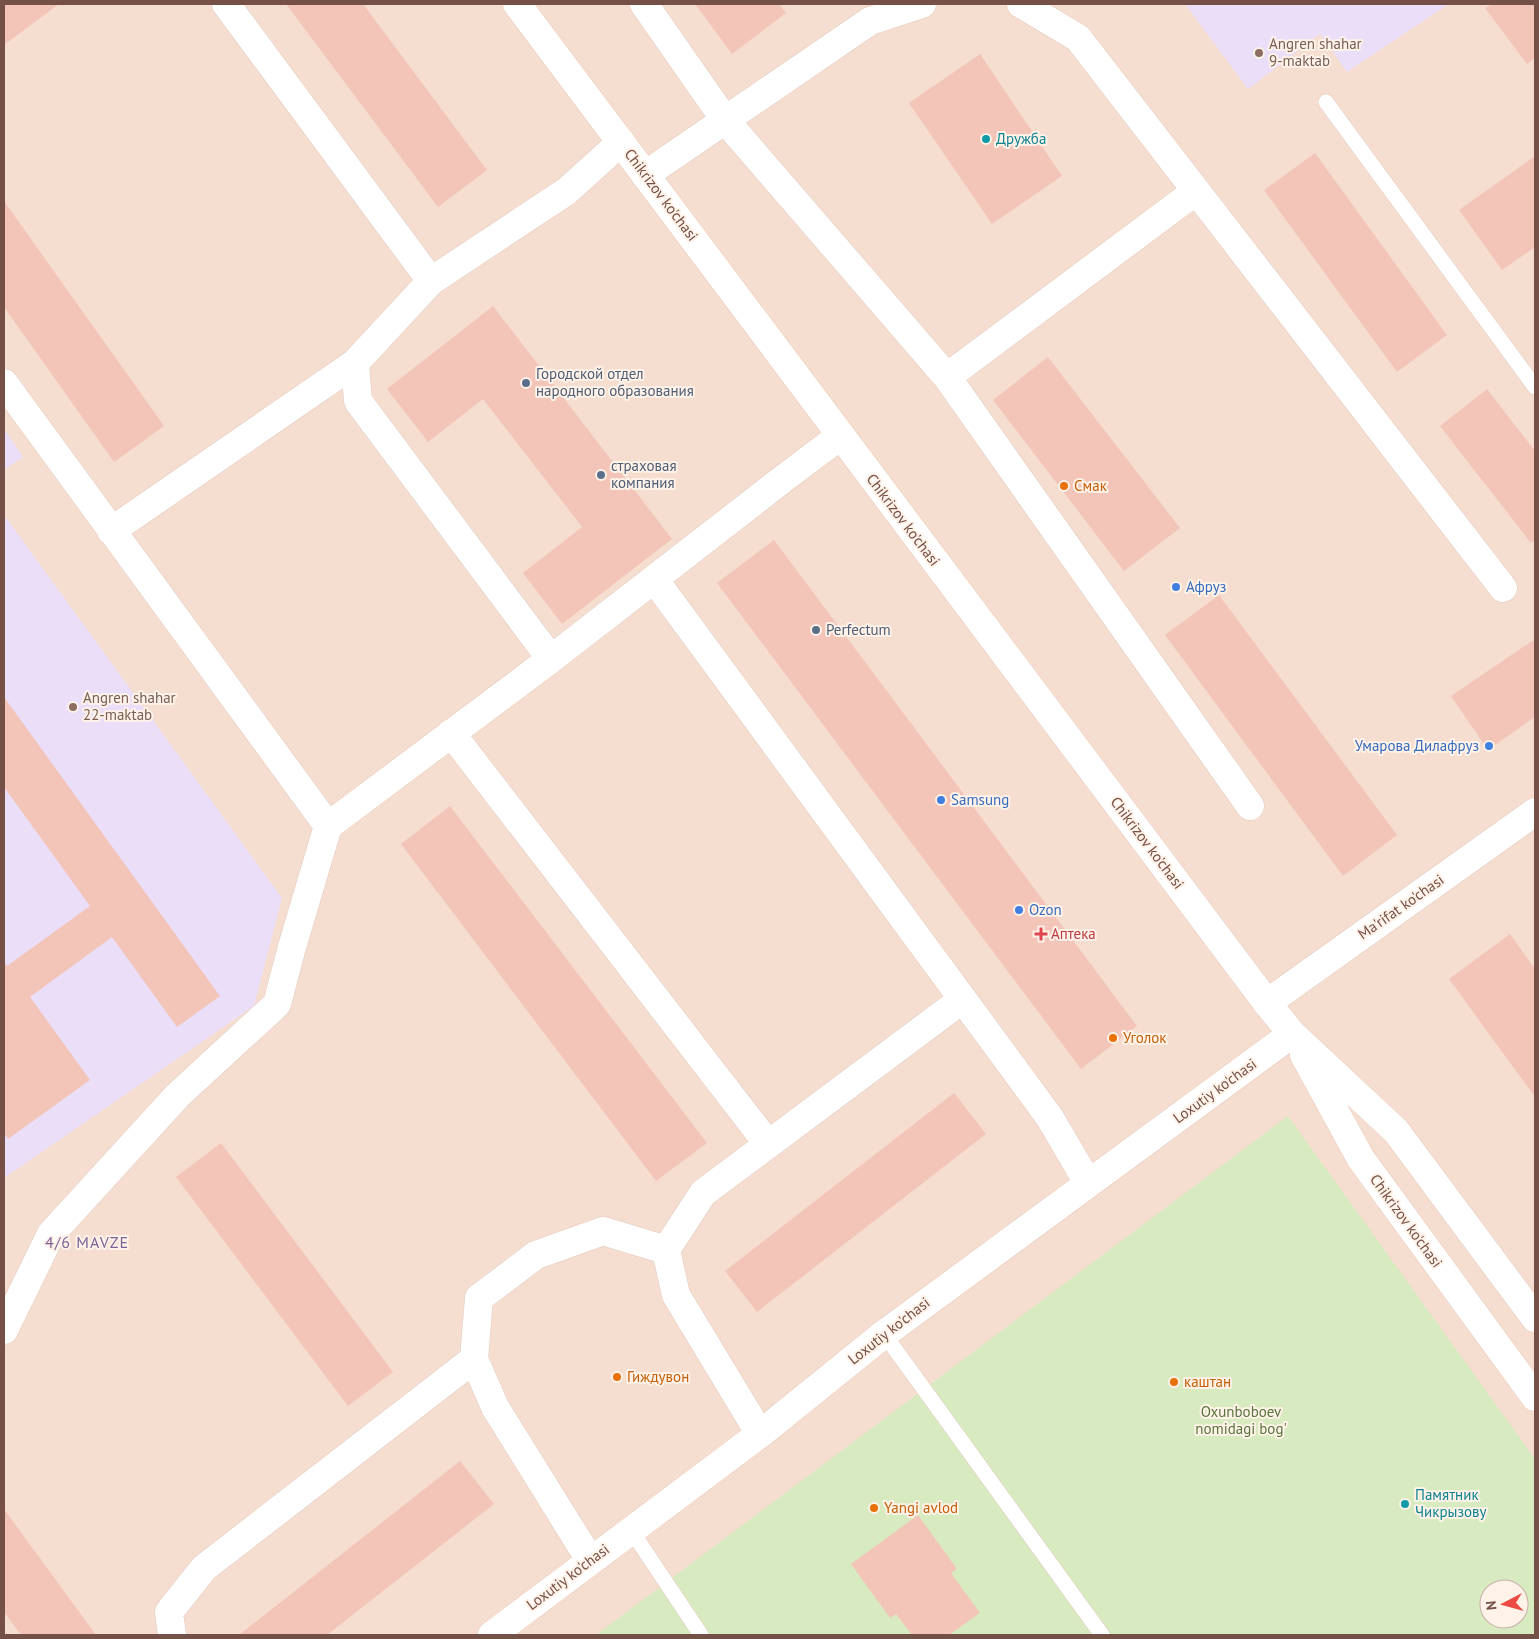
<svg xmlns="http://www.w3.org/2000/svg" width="1539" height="1639" font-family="'PT Sans',sans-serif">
<rect width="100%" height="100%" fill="#fdede1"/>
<!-- residential -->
<path fill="#f5decf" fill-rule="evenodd" d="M4,4H1535V1635H4ZM1489,1589H1519V1619H1489Z"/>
<!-- education -->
<path fill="#ebdef9" d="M1185,4H1449L1347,72L1320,34L1248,89Z
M4,429L23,457L4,470Z
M4,515L282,898L254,1006L4,1178Z"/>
<!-- green -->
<path fill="#d8eac0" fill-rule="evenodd" d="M1288,1116L1535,1459V1635H596ZM1489,1589H1519V1619H1489Z"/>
<!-- building -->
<path fill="#f3c5b8" d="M4,4H59L4,45Z
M286,4H363L487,170L438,207Z
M695,4H779L786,13L732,54Z
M1492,4H1535V58L1527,64L1485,8Z
M980,54L1062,176L992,224L909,103Z
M1315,153L1447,335L1397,372L1264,190Z
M1535,156V247L1502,270L1459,210Z
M4,201L164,426L114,462L4,307Z
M493,306L672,539L562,624L523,573L582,527L483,399L428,442L387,389Z
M1048,357L1180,528L1124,571L993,400Z
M1487,389L1535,451V540L1531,543L1440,426Z
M774,540L1137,1026L1081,1069L717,583Z
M1219,595L1397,835L1343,876L1165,635Z
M1535,639V717L1488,750L1451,696Z
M4,697L220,996L177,1027L112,937L30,997L90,1080L8,1139L4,1133V961L7,966L90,906L4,787Z
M450,806L707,1143L656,1181L401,844Z
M1510,934L1535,969V1097L1449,979Z
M954,1093L986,1134L757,1312L725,1271Z
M221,1143L393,1372L348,1406L176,1177Z
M460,1461L494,1504L327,1635H239Z
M4,1509L96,1635H21L4,1612Z
M918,1515L957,1569L951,1573L980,1613L949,1635H912L896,1614L890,1618L851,1564Z"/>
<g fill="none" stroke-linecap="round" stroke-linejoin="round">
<!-- lane casing -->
<g stroke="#e3cac0" stroke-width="16">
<path id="lane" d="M1326,102L1535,387
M884,1334L1102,1635
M631,1530L701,1635"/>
</g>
<!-- street casing -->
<g stroke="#e3cac0" stroke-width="29">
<path id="street" d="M226,4L431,281
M644,4L725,120L947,377L1250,806
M1021,4L1078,38L1503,588
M645,175L870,21L922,4
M947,377L1196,191
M4,383L328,826
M111,531L355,363
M654,579L1050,1118L1088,1183
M551,659L358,401L355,363L431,281L567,191L621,142
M451,733L768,1144
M1267,1003L1535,812
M4,1330L51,1234L178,1095L277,1004L292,947L328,826L551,659L783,479L840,436
M760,1434L676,1295L666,1250L703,1193L963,999
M590,1560L495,1407L474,1359L479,1298L536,1255L603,1231L666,1250
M172,1635L169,1612L204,1568L474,1359"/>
</g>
<!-- secondary casing -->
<g stroke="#e8cabd" stroke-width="29">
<path id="secondary" d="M517,4L1267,1003L1292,1034L1396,1131L1535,1318
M1304,1055L1361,1159L1535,1397
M492,1635L760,1434L884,1334L1292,1034"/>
</g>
<!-- lane -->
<use href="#lane" stroke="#fff" stroke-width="15"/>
<!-- street -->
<use href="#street" stroke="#fff" stroke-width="28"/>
<!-- secondary -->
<use href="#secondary" stroke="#fff" stroke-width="28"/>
</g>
<!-- markers -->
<g fill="#8d6e63" stroke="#fff2e8" stroke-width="2">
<circle cx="1259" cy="53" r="5"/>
<circle cx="73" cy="707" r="5"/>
</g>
<g fill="#0f9aa8" stroke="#fff2e8" stroke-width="2">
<circle cx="986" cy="139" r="5"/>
<circle cx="1405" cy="1504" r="5"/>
</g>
<g fill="#5c6f8a" stroke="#fff2e8" stroke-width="2">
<circle cx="526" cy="383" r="5"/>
<circle cx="601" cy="475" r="5"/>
<circle cx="816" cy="630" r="5"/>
</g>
<g fill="#e8710a" stroke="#fff2e8" stroke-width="2">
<circle cx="1064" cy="486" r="5"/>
<circle cx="1113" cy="1038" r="5"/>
<circle cx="617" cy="1377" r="5"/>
<circle cx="1174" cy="1382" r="5"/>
<circle cx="874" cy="1508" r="5"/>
</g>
<g fill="#3f7fe0" stroke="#fff2e8" stroke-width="2">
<circle cx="1176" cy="587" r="5"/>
<circle cx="1489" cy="746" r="5"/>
<circle cx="941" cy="800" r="5"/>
<circle cx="1019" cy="910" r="5"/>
</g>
<path fill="#e0444e" stroke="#fff2e8" stroke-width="2" d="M1038.5 926.5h5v5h5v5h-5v5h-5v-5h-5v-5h5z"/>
<g text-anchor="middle" stroke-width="4" stroke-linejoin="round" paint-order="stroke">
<!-- education labels -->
<g font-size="15" fill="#785e54" stroke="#fff2e8" text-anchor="start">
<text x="1269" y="49">Angren shahar<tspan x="1269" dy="17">9-maktab</tspan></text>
<text x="83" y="703">Angren shahar<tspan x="83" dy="17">22-maktab</tspan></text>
</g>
<!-- culture labels -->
<g font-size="15" fill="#0d838f" stroke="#fff2e8" text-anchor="start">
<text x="996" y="144">Дружба</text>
<text x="1415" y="1500">Памятник<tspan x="1415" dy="17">Чикрызову</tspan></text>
</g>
<!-- street labels -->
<g font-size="15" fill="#755047" stroke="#fff2e8">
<text transform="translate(661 195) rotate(53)" y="5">Chikrizov ko'chasi</text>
<text transform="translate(903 520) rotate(53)" y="5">Chikrizov ko'chasi</text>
<text transform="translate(1147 843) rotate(53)" y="5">Chikrizov ko'chasi</text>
<text transform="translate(1401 907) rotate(-35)" y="5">Ma'rifat ko'chasi</text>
<text transform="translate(1215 1091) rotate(-36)" y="5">Loxutiy ko'chasi</text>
<text transform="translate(1406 1221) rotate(54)" y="5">Chikrizov ko'chasi</text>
<text transform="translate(889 1331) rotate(-38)" y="5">Loxutiy ko'chasi</text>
<text transform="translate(568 1577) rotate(-37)" y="5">Loxutiy ko'chasi</text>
</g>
<!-- service labels -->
<g font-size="15" fill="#4e5e75" stroke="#fff2e8" text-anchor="start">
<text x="536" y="379">Городской отдел<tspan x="536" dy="17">народного образования</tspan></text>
<text x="611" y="471">страховая<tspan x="611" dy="17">компания</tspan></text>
<text x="826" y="635">Perfectum</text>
</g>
<!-- food labels -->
<g font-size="15" fill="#c56008" stroke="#fff2e8" text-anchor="start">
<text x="1074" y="491">Смак</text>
<text x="1123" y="1043">Уголок</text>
<text x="627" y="1382">Гиждувон</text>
<text x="1184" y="1387">каштан</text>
<text x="884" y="1513">Yangi avlod</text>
</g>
<!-- shop labels -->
<g font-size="15" fill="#366cbe" stroke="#fff2e8" text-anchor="start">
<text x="1186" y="592">Афруз</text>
<text x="1479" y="751" text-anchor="end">Умарова Дилафруз</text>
<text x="951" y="805">Samsung</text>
<text x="1029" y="915">Ozon</text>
</g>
<!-- health labels -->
<g font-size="15" fill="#be3a42" stroke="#fff2e8" text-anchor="start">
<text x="1051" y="939">Аптека</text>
</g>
<!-- park labels -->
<g font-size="15" fill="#57753c" stroke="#fff2e8">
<text x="1241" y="1417">Oxunboboev<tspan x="1241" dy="17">nomidagi bog'</tspan></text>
</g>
<!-- neighbourhood labels -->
<g font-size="16" letter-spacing="1" fill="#7d6398" stroke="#fff2e8">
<text x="87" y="1248">4/6 MAVZE</text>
</g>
</g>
<!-- border -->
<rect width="1539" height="1639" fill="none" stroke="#755047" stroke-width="10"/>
<!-- north arrow -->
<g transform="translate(1504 1604) rotate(264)"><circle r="24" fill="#fff2e8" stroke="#c8b1a8"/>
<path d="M0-4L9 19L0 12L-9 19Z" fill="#eb4b42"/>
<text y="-8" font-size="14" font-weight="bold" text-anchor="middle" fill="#755047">N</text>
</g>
</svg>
